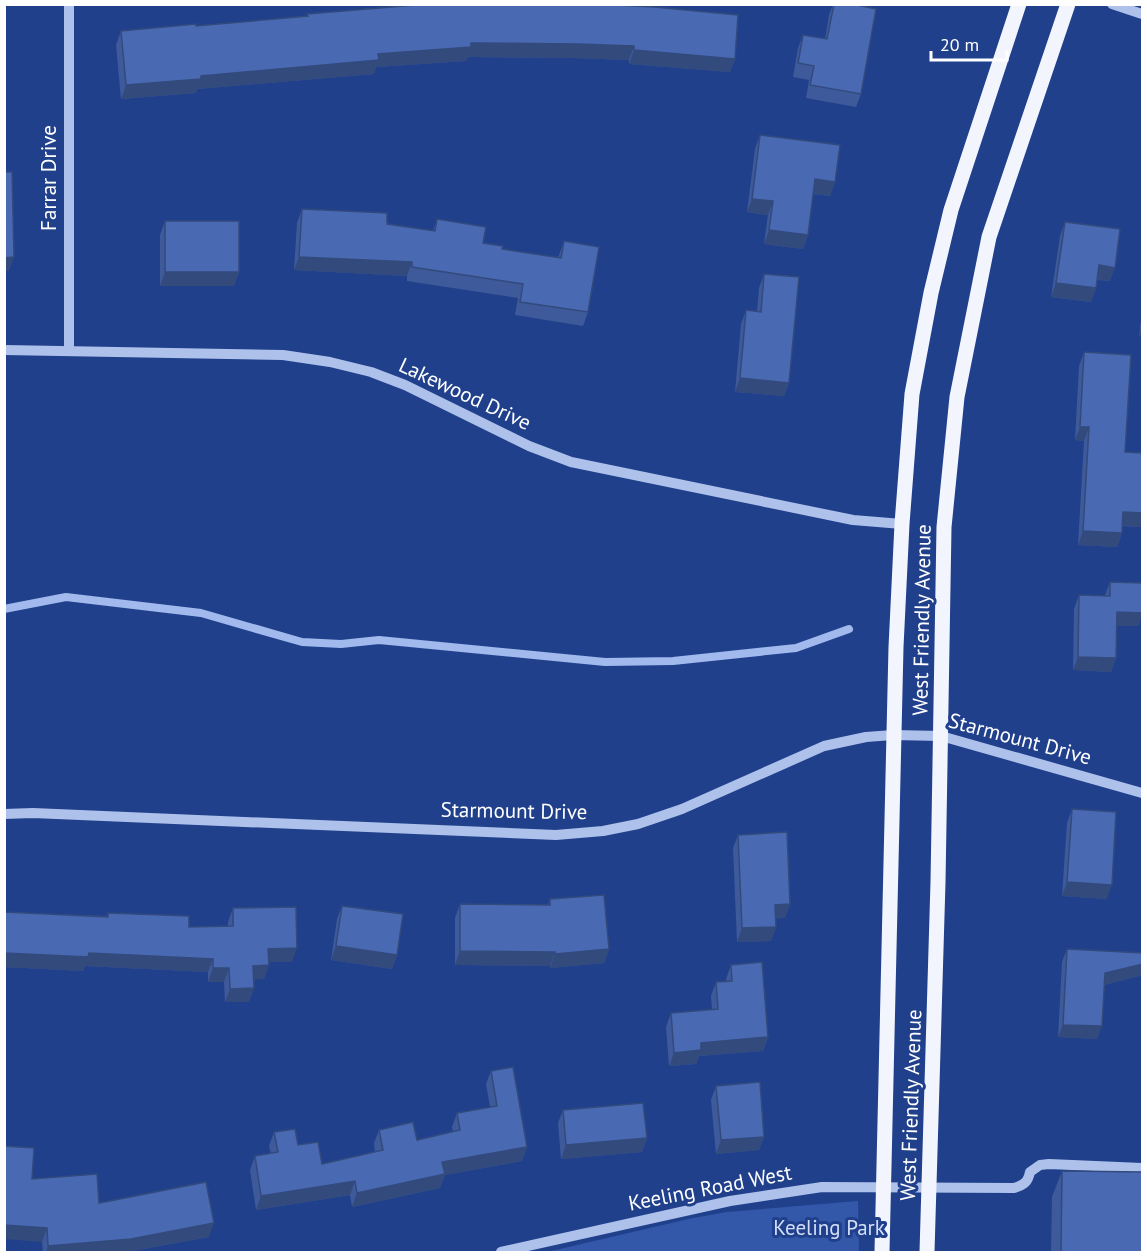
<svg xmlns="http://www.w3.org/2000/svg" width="1147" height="1257" font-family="'PT Sans',sans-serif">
<rect width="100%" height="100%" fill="#20408c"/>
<!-- green -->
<path fill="#3458a9" d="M858,1201L859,1252H547L693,1218L727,1212Z"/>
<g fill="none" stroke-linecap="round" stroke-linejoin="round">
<!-- stream -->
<path stroke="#a1b9ed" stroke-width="8" d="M4,609L66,597L201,613L302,642L341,644L379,640L605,662L673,661L796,648L849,629"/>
<!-- minor -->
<path stroke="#aec1eb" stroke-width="10" d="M1112,4L1142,14
M4,350L283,355L330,362L371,372L405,385L529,446L571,462L853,520L902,524
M69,351V4
M4,814L33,813L556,835L603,831L638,824L682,809L824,746L866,737L893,735L941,736L1142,793
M501,1252L730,1201L822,1187L1014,1188C1024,1185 1028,1182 1030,1172L1040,1165L1049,1164L1142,1168"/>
<!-- major -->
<path stroke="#f3f5fe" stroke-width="15" d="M882,1252L896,647L902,524L912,394L931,293L951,210L1019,4
M927,1252L938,882L944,527L957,397L989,237L1068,4"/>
</g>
<!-- wall -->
<path fill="#3f5a9a" d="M833,4H852L861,94L856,107L806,98L809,80L793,77L798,48L803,35L825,39L829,15Z
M374,8L735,59L730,72L629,64V60L574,58L468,57L466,61L376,67L374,74L197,89L196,93L121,99L116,45L121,31L196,26L307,16V14Z
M760,135L835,182L830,196L813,194L808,235L803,249L764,244L768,215L747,212L755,149Z
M302,209L433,231L437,219L483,243L502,249L558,258L564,241L588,312L583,326L515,315L518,298L407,281V276L294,270L297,223Z
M165,221L239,272L234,286H160V235Z
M1065,222L1110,281L1097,280L1096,288L1091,302L1051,297L1060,236Z
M764,274L789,383L784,396L735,392L741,324L746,310L757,311L759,288Z
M1143,305V337L1139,336Z
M1084,352L1125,452L1143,453V521L1140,527L1122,526V533L1117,547L1078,545L1084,441L1075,440L1079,366Z
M1110,582L1143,613L1138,626H1117L1116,658L1111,672L1073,670L1074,609L1079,595H1105Z
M1072,809L1107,899L1062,896L1067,823Z
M738,835L790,904L785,918H776V927L771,941L737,942L733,848Z
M550,899L609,949L604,963L550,968V966L455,965V918L460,904L548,905Z
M342,906L397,955L392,969L331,960L337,919Z
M233,908L292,962H269L264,979H253L254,988L249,1002H225L224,982H208V972L85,966L83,971L4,967V912L107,916L108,913L189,927H228V922Z
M1067,949L1143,953V975L1104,985L1097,1039L1058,1037L1062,962Z
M731,965L768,1037L763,1051L699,1056L696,1064L669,1066L666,1027L671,1013L712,1010L711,996L716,982L726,981V979Z
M491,1071L527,1147L522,1161L445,1175L440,1188L352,1207L350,1195L256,1210L250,1170L255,1156L271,1154L269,1146L274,1132L298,1145L322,1164L375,1152L374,1143L379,1130L417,1140L453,1132L452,1127L457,1113L490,1107L486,1084Z
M716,1086L764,1137L759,1150L716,1154L711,1100Z
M563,1110L647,1138L642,1152L561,1159L558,1123Z
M1062,1171L1143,1252H1051L1052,1197Z
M32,1179L99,1203L209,1237L127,1252H43L42,1242Z"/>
<!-- shaded-wall -->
<path fill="#334a7d" d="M471,43L579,44L634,46L629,60L574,58L468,57L466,61L376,67L374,74L197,89L196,93L121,99L126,85L378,54Z
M634,50L735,59L730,72L629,64Z
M815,179L835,182L830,196L810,193Z
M752,199L773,201L768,215L747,212Z
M769,230L808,235L803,249L764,244Z
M14,257L9,271H4V258Z
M299,257L412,262L407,276L294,270Z
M1099,265L1115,268L1110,281L1094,279Z
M165,272H239L234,286H160Z
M1056,283L1096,288L1091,302L1051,297Z
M1141,329H1143V337L1139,336Z
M740,378L789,383L784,396L735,392Z
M1080,427H1089L1084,441L1075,440Z
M1123,512L1143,513V521L1140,527L1118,525Z
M1083,531L1122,533L1117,547L1078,545Z
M1117,612L1143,613L1138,626H1112Z
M1078,657L1116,658L1111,672L1073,670Z
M1067,882L1112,885L1107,899L1062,896Z
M790,904L785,918L770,919L775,905Z
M776,927L771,941L737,942L742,928Z
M336,946L397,955L392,969L331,960Z
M297,948L292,962H263L268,949Z
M609,949L604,963L550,968L555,954Z
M460,951L555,952L550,966L455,965Z
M4,953H89L213,959L208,972L85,966L83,971L4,967Z
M1143,964V975L1100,986L1105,973Z
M269,965L264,979L248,980L253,966Z
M213,968H229L224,982H208Z
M254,988L249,1002H225L230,989Z
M1063,1025L1102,1026L1097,1039L1058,1037Z
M768,1037L763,1051L699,1056L696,1064L669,1066L674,1053L701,1043Z
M764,1137L759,1150L716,1154L721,1140Z
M647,1138L642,1152L561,1159L566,1145Z
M527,1147L522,1161L445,1175L440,1188L352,1207L357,1193L442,1162Z
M355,1181L350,1195L256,1210L261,1196Z
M214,1223L209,1237L127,1252H46L48,1246Z
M4,1225L47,1228L42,1242L4,1239Z"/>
<!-- building -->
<path fill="#4969b3" stroke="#334a7d" stroke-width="1.5" d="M428,4H597L654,7L738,15L735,59L634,50V46L579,44L471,43V47L378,54L379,60L201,76V79L126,85L121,31L196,24V26L308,16L307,14Z
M834,4H852L876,9L861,94L810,85L814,66L798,63L803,35L827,39Z
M760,135L840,145L835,182L815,179L808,235L769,230L773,201L752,199Z
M4,172H12L14,257L4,258Z
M302,209L387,213V224L435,231L437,219L486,227L483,243L503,246L502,249L561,258L564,241L599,247L588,312L520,302L523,284L412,267V262L299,257Z
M165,221H239V272H165Z
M1065,222L1120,229L1115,268L1099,265L1096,288L1056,283Z
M764,274L799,277L789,383L740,378L746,310L761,312Z
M1084,352L1131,355L1125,452L1143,453V513L1123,512L1122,533L1083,531L1089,427H1080Z
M1110,582L1143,583V613L1117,612L1116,658L1078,657L1079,595L1110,596Z
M1072,809L1116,812L1112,885L1067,882Z
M787,832L790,904L775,905L776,927L742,928L738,835Z
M604,895L609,949L555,954V952L460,951V904L550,905V899Z
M342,906L403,914L397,955L336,946Z
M296,907L297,948L268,949L269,965L253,966L254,988L230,989L229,968H213V959L89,953L88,957L4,953V912L108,917V913L189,916V927L233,926V908Z
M1067,949L1143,953V964L1105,973L1102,1026L1063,1025Z
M762,962L768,1037L701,1043V1050L674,1053L671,1013L718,1009L716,982L732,981L731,965Z
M513,1067L527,1147L442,1162L445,1174L357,1193L355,1181L261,1196L255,1156L278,1152L274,1132L295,1129L298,1145L318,1142L322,1164L383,1150L379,1130L413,1122L417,1140L460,1130L457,1113L497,1106L491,1071Z
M760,1082L764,1137L721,1140L716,1086Z
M643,1103L647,1138L566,1145L563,1110Z
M4,1146L34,1148L32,1179L97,1174L99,1203L206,1182L214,1223L131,1239L48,1246L47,1228L4,1225Z
M1062,1171L1143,1172V1252H1061Z"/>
<g text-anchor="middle" stroke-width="6" stroke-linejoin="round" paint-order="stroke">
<!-- street labels -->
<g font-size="21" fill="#fff" stroke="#20408c">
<text transform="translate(49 178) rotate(-90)" y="7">Farrar Drive</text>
<text transform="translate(465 394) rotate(25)" y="7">Lakewood Drive</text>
<text transform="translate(922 620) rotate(-89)" y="7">West Friendly Avenue</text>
<text transform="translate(1020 739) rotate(15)" y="7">Starmount Drive</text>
<text transform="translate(514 811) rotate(1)" y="7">Starmount Drive</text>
<text transform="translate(911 1105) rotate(-88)" y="7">West Friendly Avenue</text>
<text transform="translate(710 1188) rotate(-11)" y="7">Keeling Road West</text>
</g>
<!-- park labels -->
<g font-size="21" fill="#d3def8" stroke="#20408c">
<text x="829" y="1235">Keeling Park</text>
</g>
</g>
<!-- border -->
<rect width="1147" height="1257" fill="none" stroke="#ffffff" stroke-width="12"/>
<!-- scale -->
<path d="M931 51v9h76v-9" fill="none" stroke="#ffffff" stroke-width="3"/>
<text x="940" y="51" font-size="18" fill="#ffffff" stroke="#20408c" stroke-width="4.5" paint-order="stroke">20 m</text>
</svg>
